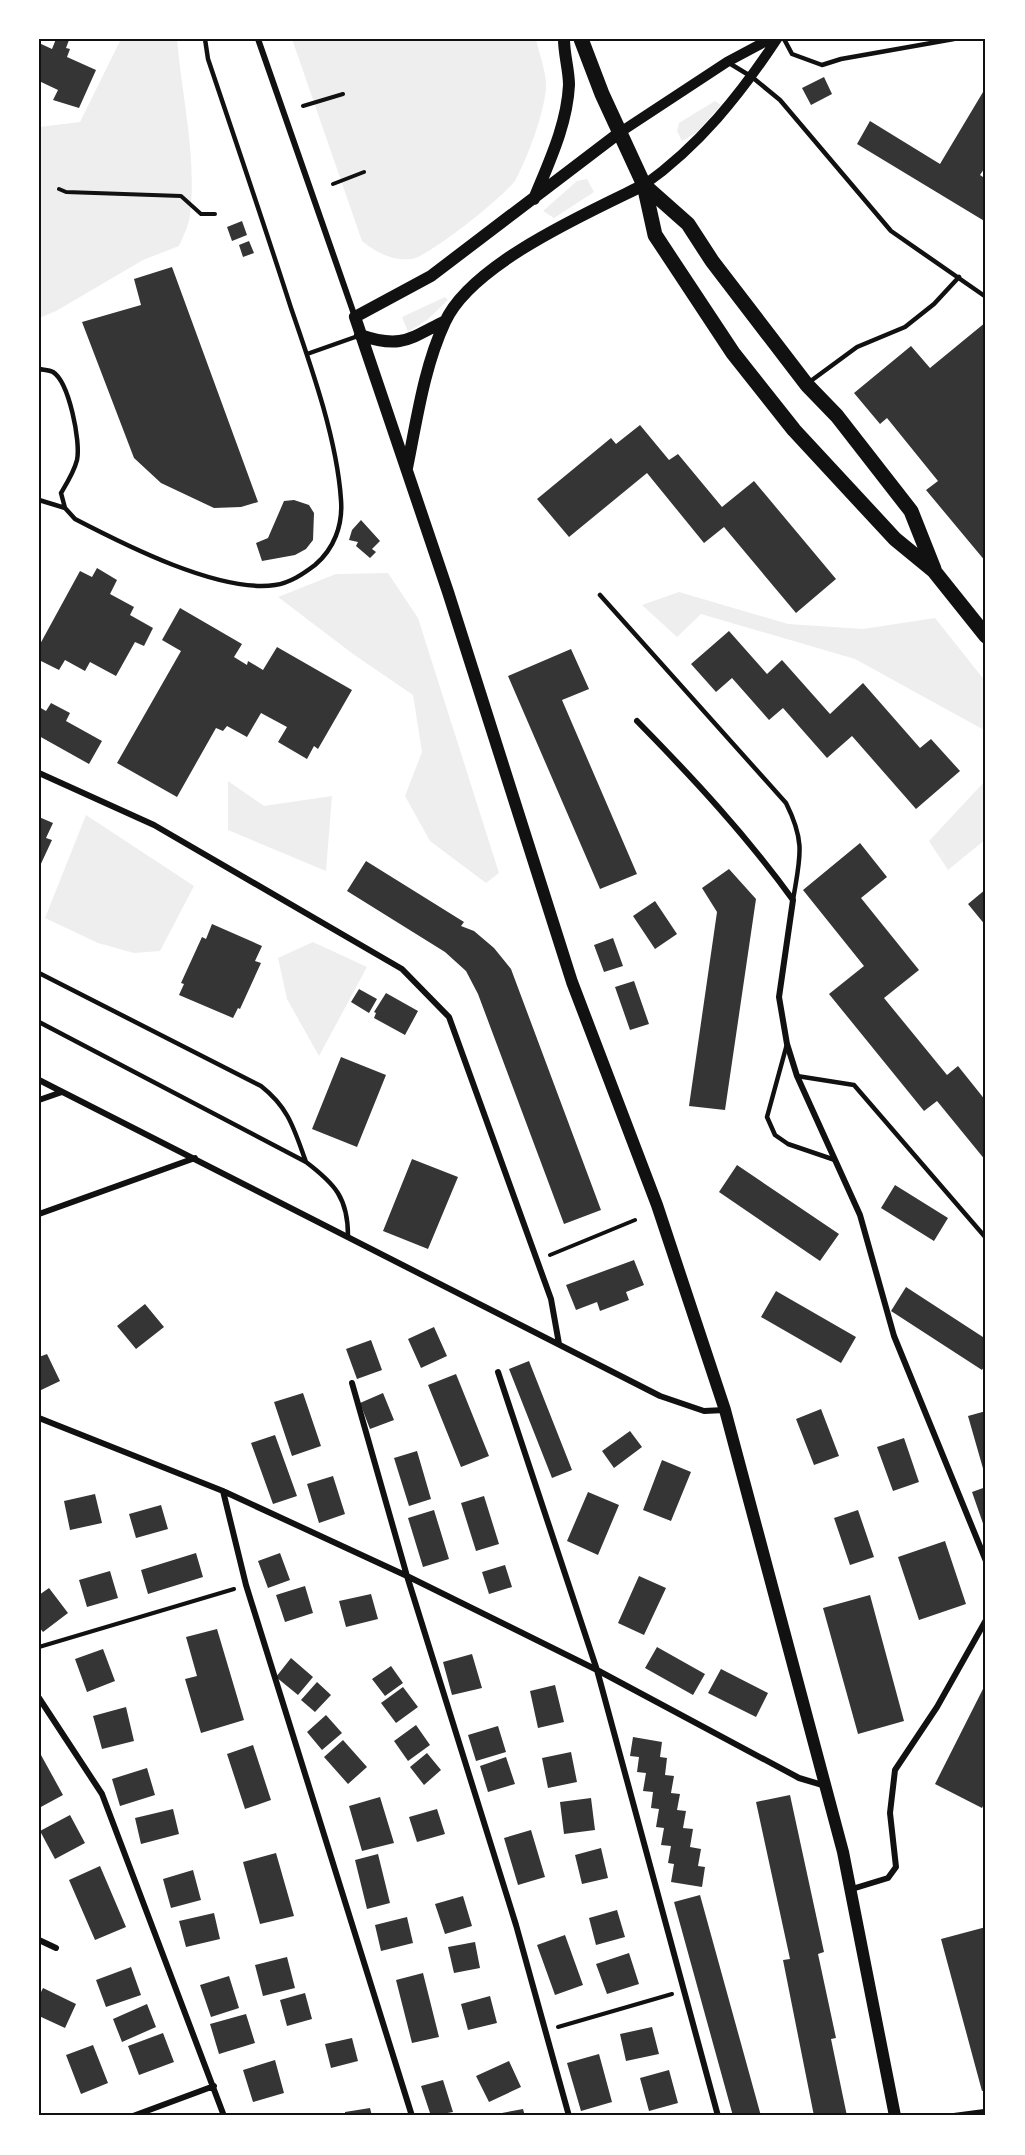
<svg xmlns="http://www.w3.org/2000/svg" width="1025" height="2155" font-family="Roboto,sans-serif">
<rect width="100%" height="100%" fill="#fff"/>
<!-- green -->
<path fill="#eee" d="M121,39H177C182,98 197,156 190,215C189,225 183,237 179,246L143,260L56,311L39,318V127L80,122Z
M292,39H536C539,54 547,73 546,88C544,114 528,156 516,179C508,194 428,257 412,259C392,261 377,253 362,241Z
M715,101L721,105L696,133L682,141L677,131L679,123Z
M587,179L594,192L554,218L543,211L577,181Z
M445,297L448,300L427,320L408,332L402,317Z
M388,573L418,618L499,873L486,883L430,841L405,796L422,752L413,695L353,654L278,597L336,574Z
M679,592L788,624L863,629L935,618L986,682V748L984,730L855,659L701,614L677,637L642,605Z
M986,780V839L948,870L929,841Z
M228,781L264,806L332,796L326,871L228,830Z
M86,815L194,886L160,951L134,953L98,943L45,918Z
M313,942L367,967L319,1056L287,999L278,958Z"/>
<!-- building -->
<path fill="#353535" d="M56,39L69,40L66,48L70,49L67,57L96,70L79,108L53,100L58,90L39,81V43L52,49Z
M824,77L832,94L811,105L802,88Z
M986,87V166L980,175L986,179V222L857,144L870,121L940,164Z
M242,221L247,235L232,241L227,227Z
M249,241L254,253L243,257L239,245Z
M172,267L258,502L241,507L214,508L161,483L134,458L82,322L141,305L134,279Z
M986,322V562L926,490L938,481L887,418L880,424L854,393L911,346L930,368Z
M640,425L669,460L678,454L722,507L754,481L836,579L796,613L724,527L704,543L647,473L569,537L537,499L611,438L616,444Z
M294,500L309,505L314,513L313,540L306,549L295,555L262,561L256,543L268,538L284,501Z
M361,520L380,541L372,549L376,552L370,558L356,546L358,542L349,540L352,530Z
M97,568L117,580L110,594L134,607L130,615L153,628L144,646L135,642L116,676L90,662L85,671L65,660L59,670L39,660V646L80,571L92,577Z
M180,608L242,644L234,657L247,665L248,661L263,670L277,647L352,690L318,749L314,746L307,759L278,742L287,727L261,713L247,737L227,726L223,731L216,728L177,797L117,763L181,651L162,640Z
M729,631L767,674L782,660L830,714L863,683L920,748L931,739L960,771L916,809L852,736L827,758L783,708L769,720L732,678L716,692L691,664Z
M571,649L589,689L562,700L637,874L600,889L508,676Z
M51,703L70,713L66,721L102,741L89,764L39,736V707L46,711Z
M39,817L53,823L46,838L52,840L39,868Z
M860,843L887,877L861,898L919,970L884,998L947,1075L958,1066L986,1101V1161L937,1101L924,1111L829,994L864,966L803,890Z
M366,861L464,922L461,926L474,931L494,948L511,969L601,1210L564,1224L478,994L466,971L445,952L347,891Z
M729,869L756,899L725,1110L689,1106L717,912L702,888Z
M986,889V926L968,904Z
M655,901L677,934L655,949L633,916Z
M212,924L262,946L255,961L261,963L240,1009L238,1008L233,1018L179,995L184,984L181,983L202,937L206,939Z
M613,938L623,966L604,972L594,945Z
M634,981L649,1024L630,1030L615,987Z
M359,989L377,999L369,1013L351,1002Z
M386,993L418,1011L405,1035L374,1018L376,1013L374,1012Z
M341,1057L386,1075L357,1147L312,1129Z
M412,1159L458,1177L428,1249L383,1231Z
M737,1165L839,1234L820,1261L719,1192Z
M895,1185L948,1218L934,1241L881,1208Z
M634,1260L644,1285L626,1292L629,1300L600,1311L597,1302L576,1310L566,1285Z
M906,1287L986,1339V1363L982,1370L891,1311Z
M776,1291L856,1337L841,1363L761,1317Z
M145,1304L164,1327L136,1349L117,1326Z
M434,1327L447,1356L421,1368L408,1339Z
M371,1340L382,1370L357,1379L346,1349Z
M47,1354L60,1381L39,1391V1357Z
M529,1361L572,1470L552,1478L509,1369Z
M456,1374L489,1456L461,1467L428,1385Z
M303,1393L321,1446L292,1456L274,1402Z
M383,1393L394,1420L370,1429L360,1403Z
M821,1409L839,1456L814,1465L796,1419Z
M986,1411V1472H984L968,1416Z
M630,1431L642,1447L614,1468L602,1451Z
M275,1435L297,1496L273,1504L251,1443Z
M904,1438L919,1482L893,1491L877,1447Z
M417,1451L431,1499L409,1506L394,1458Z
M662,1460L691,1472L671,1521L643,1510Z
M333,1476L345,1514L319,1523L307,1484Z
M986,1487V1532L972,1492Z
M588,1492L619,1505L598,1555L567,1541Z
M95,1494L102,1523L70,1530L64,1501Z
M484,1496L499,1544L476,1551L461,1503Z
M161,1505L168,1529L136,1538L129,1514Z
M434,1510L449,1559L423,1567L408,1518Z
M858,1510L874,1557L850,1565L834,1518Z
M945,1541L966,1604L919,1620L898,1557Z
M196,1553L203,1577L148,1594L141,1570Z
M280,1553L290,1580L268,1588L258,1561Z
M505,1565L512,1587L489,1594L482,1572Z
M110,1571L118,1598L87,1607L79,1580Z
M639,1576L666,1588L644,1635L618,1623Z
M305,1586L313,1613L285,1622L276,1595Z
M49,1588L68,1613L43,1632L39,1627V1595Z
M371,1594L378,1619L346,1627L339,1601Z
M870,1595L904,1721L858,1734L823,1608Z
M217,1629L244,1720L201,1733L185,1679L197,1676L186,1637Z
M657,1647L705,1674L693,1695L645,1668Z
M103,1649L115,1681L87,1692L75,1659Z
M472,1654L482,1688L452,1695L443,1662Z
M291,1658L313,1677L298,1695L276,1677Z
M391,1666L403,1683L385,1696L372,1679Z
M721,1669L768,1693L756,1717L708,1693Z
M317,1682L331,1695L315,1712L301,1700Z
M986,1683V1800L982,1808L935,1784Z
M555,1685L564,1722L538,1728L530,1691Z
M403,1687L418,1707L396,1723L381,1703Z
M126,1707L134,1741L102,1749L93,1716Z
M326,1715L342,1733L322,1750L307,1732Z
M416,1725L430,1745L408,1761L394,1741Z
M498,1726L506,1752L476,1761L468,1735Z
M633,1737L662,1742L660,1757L667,1758L665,1775L674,1776L671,1793L680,1794L677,1810L686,1811L683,1828L693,1829L690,1847L701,1849L698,1866L705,1867L702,1887L671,1882L674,1864L668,1863L671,1846L661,1845L664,1828L656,1827L659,1809L651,1808L653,1792L643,1791L646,1773L637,1772L639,1757L630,1756Z
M343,1740L367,1767L348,1784L324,1757Z
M253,1745L271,1800L245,1809L227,1754Z
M571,1752L577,1782L548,1788L542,1758Z
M427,1753L441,1770L424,1785L410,1767Z
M41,1755L63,1795L39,1808V1756Z
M506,1757L515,1784L488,1792L480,1766Z
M147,1768L155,1795L120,1806L112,1779Z
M790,1795L824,1952L818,1954L836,2038L831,2039L847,2116H814L783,1960L790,1959L756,1802Z
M380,1797L394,1843L362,1851L349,1806Z
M591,1798L595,1830L564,1834L560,1802Z
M173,1809L179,1834L141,1844L135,1818Z
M437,1809L445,1834L417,1842L409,1817Z
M70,1815L85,1843L55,1859L40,1831Z
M531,1830L545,1877L518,1885L504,1838Z
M601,1848L608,1878L582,1884L575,1855Z
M276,1853L294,1916L260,1924L243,1862Z
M378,1854L390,1903L367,1909L355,1860Z
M100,1866L126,1927L95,1940L69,1880Z
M193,1870L201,1900L171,1908L163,1879Z
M700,1895L761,2116H733L674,1902Z
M463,1896L472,1926L445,1934L435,1904Z
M617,1910L625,1937L596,1945L589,1918Z
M214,1913L220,1939L186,1947L179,1921Z
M407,1917L413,1943L381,1951L375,1925Z
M986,1927V2090L982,2091L941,1939Z
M565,1935L583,1985L555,1995L537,1945Z
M475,1942L480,1968L454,1973L448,1947Z
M629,1953L639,1984L607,1994L596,1964Z
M287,1957L295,1988L263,1996L255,1965Z
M131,1967L141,1995L106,2007L96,1980Z
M423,1973L439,2037L412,2043L396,1980Z
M229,1976L239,2008L211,2017L200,1985Z
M43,1988L76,2004L65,2028L39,2016V1996Z
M305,1993L312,2019L287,2026L280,2000Z
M490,1996L497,2023L468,2030L461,2004Z
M147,2004L156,2027L122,2042L113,2019Z
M246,2014L255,2043L219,2054L210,2024Z
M652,2027L659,2054L626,2061L620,2034Z
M163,2033L174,2062L139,2075L128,2046Z
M352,2038L358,2061L331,2068L325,2044Z
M93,2045L108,2083L81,2094L66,2055Z
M599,2054L612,2102L581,2111L567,2063Z
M275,2060L284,2093L253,2102L243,2070Z
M509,2061L521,2087L489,2102L476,2076Z
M669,2070L678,2103L649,2111L640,2078Z
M443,2080L453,2112L431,2116L421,2086Z
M370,2108L372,2116H345V2112Z
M523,2109L525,2116H492L491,2115Z"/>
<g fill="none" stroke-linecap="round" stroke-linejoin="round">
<!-- path -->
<path stroke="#111" stroke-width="4" d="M303,106L343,94
M333,184L364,172
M59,189L66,192L181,196L201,214H215
M550,1255L635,1220
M39,1647L234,1589
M558,2027L672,1994"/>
<!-- service -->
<path stroke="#111" stroke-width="4.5" d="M784,39L792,54L822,65L841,59L954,39
M729,63L752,77L780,100L891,231L986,297
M307,354L358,336
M39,369C43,370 49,370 53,372C69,382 81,442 77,460C74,472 67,483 61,493L65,508L75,519C125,545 219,593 275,585C290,583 303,574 315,565C334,549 343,525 341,500C337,439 311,366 291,308C264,224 236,142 208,59L205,39
M808,383L857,347L905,327L934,304L959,277
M39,500L65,508
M600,595L786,803C806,843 800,857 793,900
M39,973L261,1086C289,1108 294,1129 306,1162
M39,1022L306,1162C335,1184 348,1198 348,1236
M787,1044L767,1117L775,1135L788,1144L835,1160
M797,1076L854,1085L986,1238
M948,2116L986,2111"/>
<!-- minor -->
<path stroke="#111" stroke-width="6" d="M258,39L355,317
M637,721C693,778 746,835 793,900L779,997L787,1044L797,1076L860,1215L894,1336L986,1561
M39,773L154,825L402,969L449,1017L551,1299L559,1344
M39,1080L660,1396L704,1411L725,1410
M39,1100L62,1092
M39,1214L195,1158
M498,1372L597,1670L718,2116
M352,1383L407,1576L516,1925L569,2116
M39,1418L223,1491L407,1576L597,1670L799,1778L826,1786
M223,1491L246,1585L412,2116
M39,1698L102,1794L224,2116
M852,1889L888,1878L896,1867L890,1813L895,1770L937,1707L986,1620
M39,1940L56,1948
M133,2116L214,2086"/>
<!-- tertiary -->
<path stroke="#111" stroke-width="10" d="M619,133L727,62L770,39
M644,185C699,146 740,95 777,39"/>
<!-- secondary -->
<path stroke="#111" stroke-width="12" d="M619,133L431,276L355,317L448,592L572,982L657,1205L725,1410L843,1852L895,2116
M534,199C549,162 567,125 569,85C569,70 564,55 564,39
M360,335C401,349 409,339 445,321
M407,468C417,419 424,367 445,322C471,264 587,213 644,185"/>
<!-- primary -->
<path stroke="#111" stroke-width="15" d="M581,39L602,94L644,185L655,235L733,353L794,430L895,539L934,571L986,636
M644,185L688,224L712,261L807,385L837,416L911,511L934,569"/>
</g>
<!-- border -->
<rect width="1025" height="2155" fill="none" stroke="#ffffff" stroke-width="81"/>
<rect x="40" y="40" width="944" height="2074" fill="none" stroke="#111" stroke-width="2"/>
</svg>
